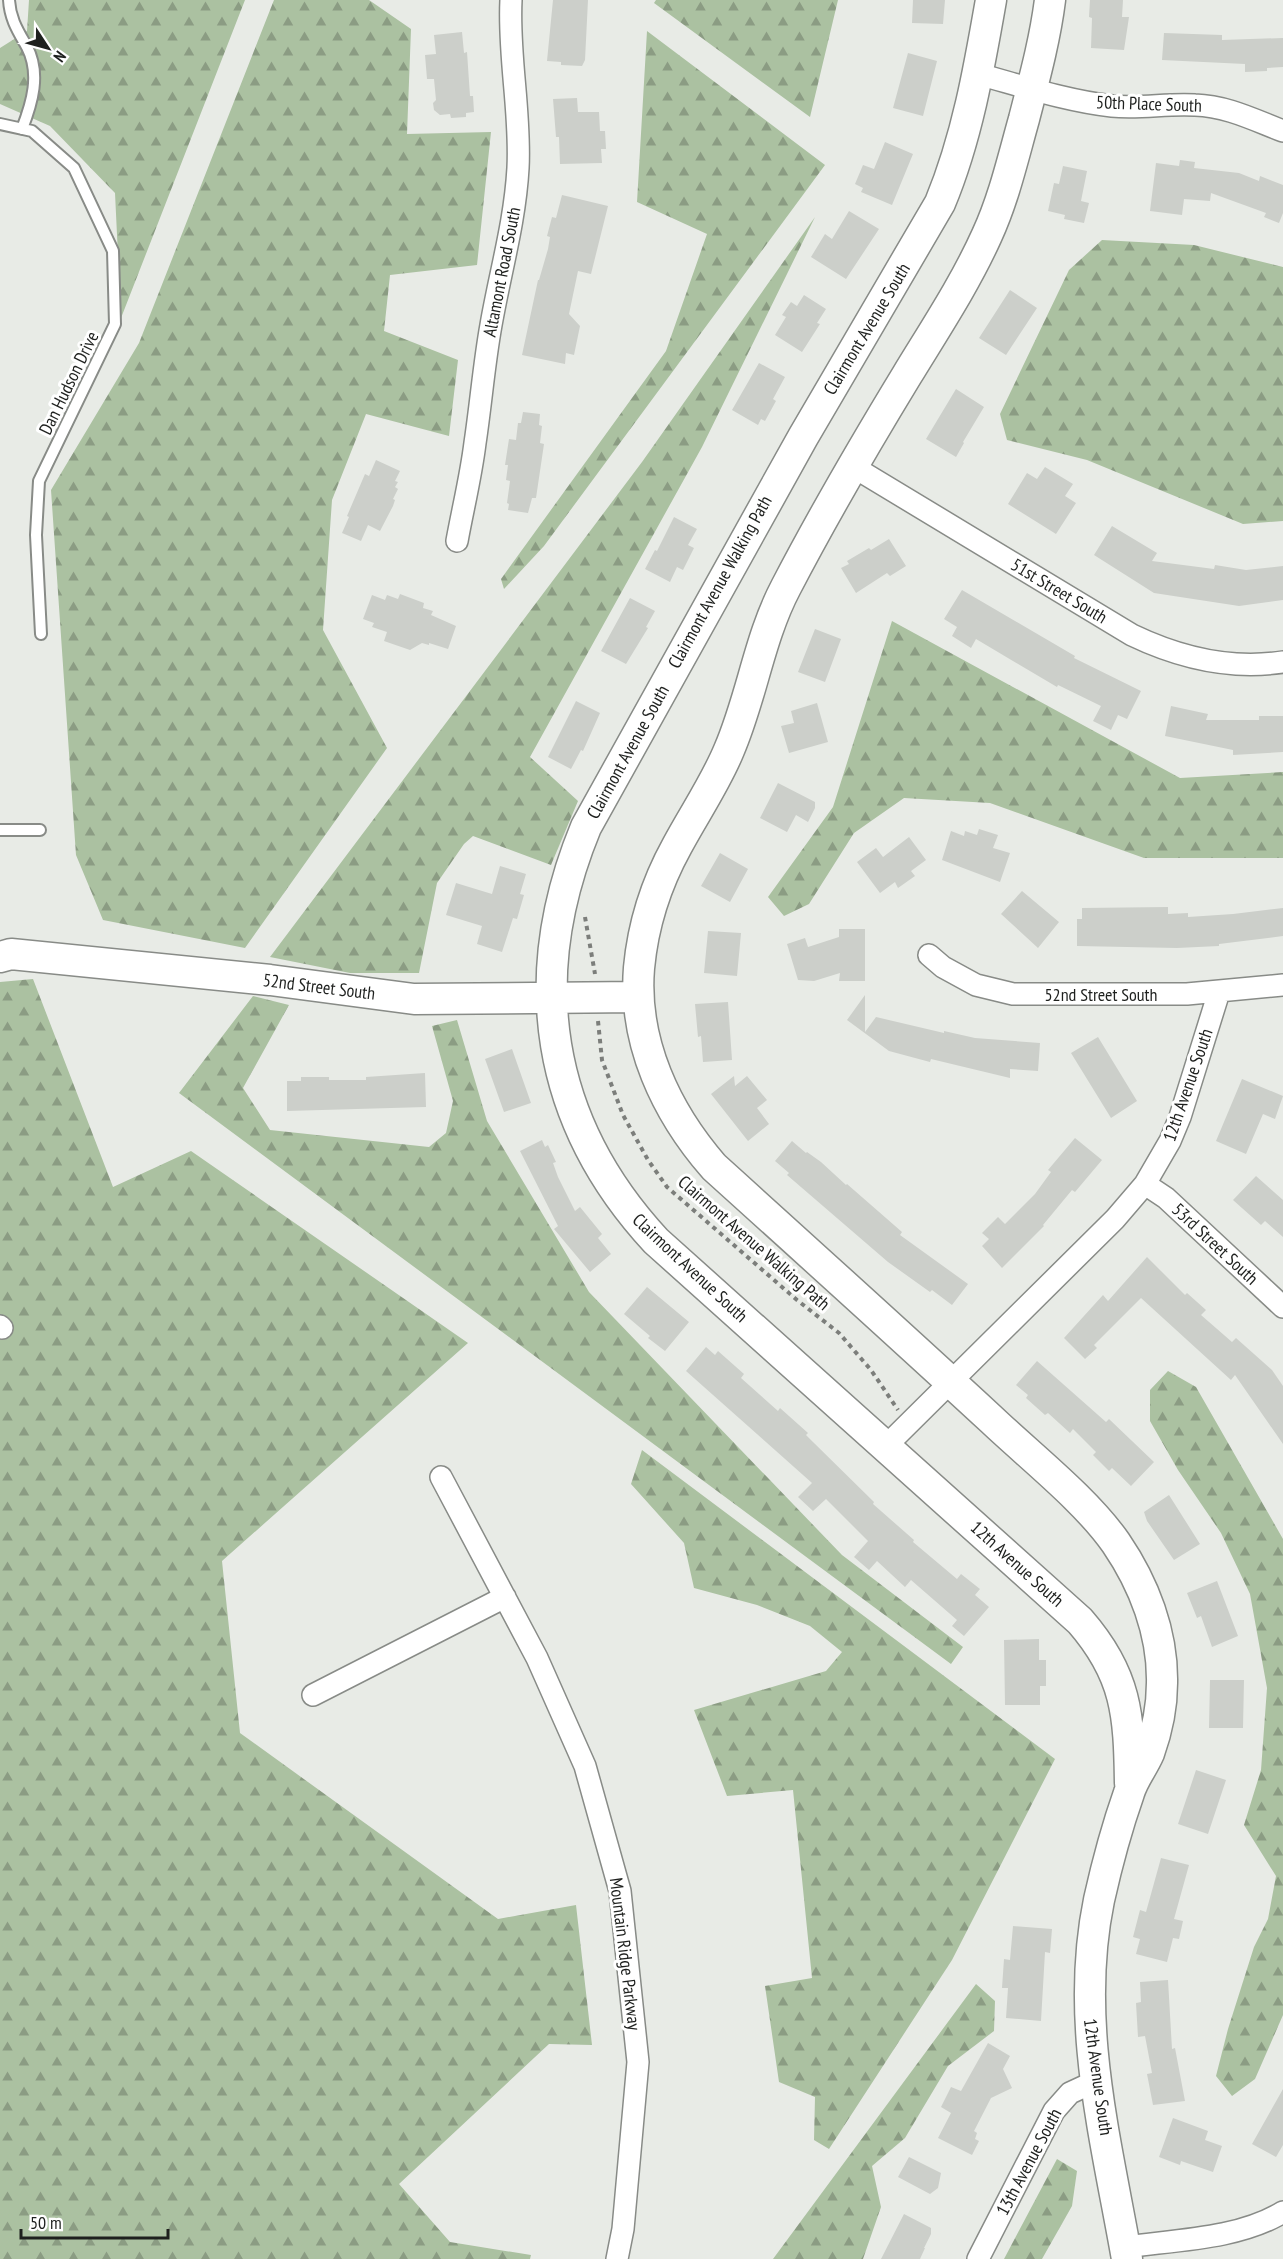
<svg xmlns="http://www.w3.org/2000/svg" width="1283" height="2259" font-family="'PT Sans Narrow',sans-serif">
<defs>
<pattern id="forest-firs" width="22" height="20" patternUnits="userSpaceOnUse" patternTransform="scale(1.5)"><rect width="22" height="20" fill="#abc1a1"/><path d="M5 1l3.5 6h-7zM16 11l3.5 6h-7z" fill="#8b9c83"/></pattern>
</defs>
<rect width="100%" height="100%" fill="#e8ebe6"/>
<!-- forest -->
<path fill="url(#forest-firs)" d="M29,0H245L121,318L115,193L50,126L0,104V48L27,31Z
M274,0H369L411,29L407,134L491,132L477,265L390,275L384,331L458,360L449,436L366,414L332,500L323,630L387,748L245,948L103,920L76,855L51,490L139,343Z
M656,0H838L810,117L654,3Z
M647,31L825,165L544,546L504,589L501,579L666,351L707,234L637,202Z
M815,217L702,447L530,757L578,801L551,865L473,836L464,844L437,883L419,973H350L270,957L642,462Z
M1102,240L1194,245L1283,267V521L1243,524L1087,460L1007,440L1000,414L1069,270Z
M892,621L1180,778L1283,772V858H1144L990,803L904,798L854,833L809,904L784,916L768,897L833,807Z
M33,979L113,1187L191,1151L468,1343L222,1561L240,1733L498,1919L576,1905L592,2045L549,2044L399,2184L450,2242L531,2255L530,2259H0V982Z
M253,996L289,1005L243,1088L270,1130L429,1147L446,1133L453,1101L432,1026L457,1020L487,1121L589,1292L842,1555L963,1647L951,1664L179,1093Z
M1168,1371L1196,1387L1283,1539V2015L1255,2079L1232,2096L1216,2076L1228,2029L1254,1947L1268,1919L1276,1876L1244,1825L1261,1770L1267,1688L1250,1594L1221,1533L1178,1470L1150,1421V1390Z
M642,1450L1055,1759L952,1960L829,2149L814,2140L815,2097L779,2082L765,1986L812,1978L793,1790L727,1796L694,1710L826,1671L842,1652L810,1626L757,1605L694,1588L684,1543L631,1484Z
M976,1984L995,2001L994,2031L948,2066L905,2138L872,2166L881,2207L863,2259H773Z
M1057,2159L1077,2171L1072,2206L1042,2259H1004Z"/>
<!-- building -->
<path fill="#cccfca" d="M553,0H588L585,60L582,66L561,65V62L547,61Z
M913,0H945L943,24L912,23Z
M1090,0H1123L1122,17H1129L1124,50L1091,48L1092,18L1089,17Z
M462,32L464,53L467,52L470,96H473L474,112L466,113V117L451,118L450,114L440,115L434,110L433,103L436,100L434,79H427L425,55L436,54L434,35Z
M1164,33L1222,35V40L1283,38V67L1267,68V71L1245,72V64L1162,60Z
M908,53L937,61L923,116L893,108Z
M577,98L578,112H599L600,131H605L606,149H601L602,163L560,164L559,137H556L553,99Z
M885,142L913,154L892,205L861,192L863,188L855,184L863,165L874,169Z
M1180,160L1195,162L1194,168L1239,173L1259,181L1260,176L1283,185V213L1279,223L1264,217L1266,213L1211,193L1210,201L1184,199L1182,215L1150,211L1156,163L1179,166Z
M1063,166L1087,171L1081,201L1089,203L1084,223L1064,219L1065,215L1048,211L1054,183L1059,184Z
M562,195L608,206L591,274L578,271L569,314L580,326L574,355L566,353L565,364L522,355L538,280H539L548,249L550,237L547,236L552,217L556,218Z
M849,211L879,229L846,279L811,257L825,234L832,239Z
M1010,290L1037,308L1006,355L979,338Z
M804,295L826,309L817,323L820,324L802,352L775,335L786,317L782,315L791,302L797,306Z
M759,363L785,377L773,399L776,401L765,421L761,419L758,425L732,410Z
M956,389L984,407L963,442L964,443L956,457L926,439Z
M523,412L540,414L539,425L542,426L540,443L544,444L536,498H532L528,513L508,510L509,504L507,503L510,481L506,480L508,465H505L509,439L516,440L518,423H521Z
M376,460L400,471L395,481L398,482L395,487L398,489L393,499L395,500L393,506L380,531L368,525L361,541L342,533L349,517L347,516L365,474L369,476Z
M1045,467L1073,484L1065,496L1076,503L1056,534L1008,504L1027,473L1037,479Z
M674,517L697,529L688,545L694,548L683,570L677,567L670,582L645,569L655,550L657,551Z
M1112,526L1157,553L1152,561L1214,569L1215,565L1246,570L1283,566V600L1239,606L1154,593L1094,555Z
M889,539L906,566L890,576L887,573L856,593L841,568L849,564L847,561L869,548L871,550Z
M962,590L1075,656L1074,658L1141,691L1127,719L1118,715L1111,730L1093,721L1101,706L1058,685L1057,687L976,639L971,648L952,636L957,627L944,619Z
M400,594L424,603L423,608L433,611L431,615L456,626L448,649L429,643V645L422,643L410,650L384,641L387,632L372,627L374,623L363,619L372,595L385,600L387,595L398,599Z
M630,598L655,611L646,627L648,628L626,664L601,651Z
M815,629L841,639L825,682L798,672Z
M576,701L600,713L583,751L581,750L571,769L548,757Z
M817,703L828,742L789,753L781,726L794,723L791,711Z
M1171,706L1208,714L1206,720H1259V716H1283V752L1233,755V750L1165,736Z
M778,783L815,802V808L808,822L796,815L787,832L760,818Z
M979,829L998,835L993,848L1010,853L1000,882L942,860L951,831L964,836L965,831L977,835Z
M909,837L926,860L911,871L915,876L898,888L895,882L880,893L857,862L876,848L883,857Z
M720,853L748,869L730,902L701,886Z
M500,866L526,874L520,894L524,895L517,919L513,918L502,952L477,944L482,926L446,915L456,883L492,894Z
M1022,891L1059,922L1038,948L1001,914Z
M1168,907V914L1188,913V917L1233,914L1283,908V936L1219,944V946L1177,948L1077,946V919H1082V908Z
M839,929H865V981H839L840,973L814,981L798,980L787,944L805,938L808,947L839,937Z
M708,931L741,933L737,976L704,973Z
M865,995V1032L876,1017L944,1033V1031L975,1038L1040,1043L1038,1071L1010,1069V1078L931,1059L930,1062L889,1051L847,1020Z
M728,1002L732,1060L703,1062L701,1036L698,1037L695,1004Z
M1098,1037L1137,1101L1111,1118L1071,1053Z
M512,1049L531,1103L504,1112L485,1059Z
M425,1073L426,1107L287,1111V1081H301V1077H329V1080H366V1077Z
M734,1076L735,1086L747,1076L767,1100L757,1108L769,1124L748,1141L711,1094Z
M1242,1079L1283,1096L1275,1119L1263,1114L1246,1154L1216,1141Z
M1075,1138L1102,1160L1075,1192L1072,1190L1043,1225L1044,1226L1002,1268L982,1246L989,1239L982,1233L998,1217L1005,1224L1035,1194L1051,1172L1048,1170Z
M542,1140L545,1147L548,1145L556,1162L553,1163L558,1177L575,1211L580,1207L602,1234L598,1238L611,1254L590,1272L554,1229L558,1226L520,1151Z
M792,1141L806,1153L807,1152L821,1162L846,1185L847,1184L902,1232L900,1235L968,1284L952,1305L932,1290L930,1292L888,1262L787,1175L789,1173L775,1161Z
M1256,1176L1283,1200V1237L1265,1221L1261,1225L1233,1200Z
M1147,1257L1185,1295L1187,1293L1206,1310L1201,1315L1232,1342L1236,1338L1272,1370L1283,1386V1444L1235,1375L1231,1380L1141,1298L1094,1345L1097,1348L1085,1359L1064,1338L1103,1295L1108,1301Z
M647,1287L689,1322L665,1351L648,1338L650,1336L624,1314Z
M706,1347L715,1355L718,1351L744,1374L741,1378L778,1411L780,1408L808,1433L806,1435L813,1442L874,1502L873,1504L914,1540L913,1542L957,1579L961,1574L980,1589L975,1595L989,1607L964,1636L952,1626L957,1620L911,1580L905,1587L877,1561L869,1570L854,1557L868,1541L826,1499L813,1511L798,1497L812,1483L686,1371Z
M1037,1361L1106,1422L1109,1419L1154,1462L1131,1486L1112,1468L1109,1471L1093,1455L1096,1452L1073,1429L1070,1433L1048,1413L1045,1415L1026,1398L1028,1395L1016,1385Z
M1169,1495L1200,1544L1174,1560L1147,1521L1144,1512Z
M1217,1581L1238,1636L1212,1647L1201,1616L1197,1618L1187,1593Z
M1039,1639V1660H1046V1686H1040V1705H1005L1004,1640Z
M1210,1680H1244L1243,1728H1209Z
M1196,1770L1226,1780L1208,1834L1178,1824Z
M1161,1858L1189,1865L1174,1919L1183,1921L1179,1939L1173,1938L1167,1962L1136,1954L1140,1939L1133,1937L1140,1910L1146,1912Z
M1013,1926L1052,1929L1050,1953L1045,1952L1041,2021L1006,2018L1008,1988H1002L1004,1959L1010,1960Z
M1168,1980L1172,2049L1175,2048L1185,2101L1153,2105L1147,2074L1152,2073L1145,2036L1138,2037L1136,2003L1141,2002L1140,1982Z
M988,2043L1010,2056L1003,2069L1012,2088L991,2098L974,2131L977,2133L975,2139L979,2141L972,2155L938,2138L951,2113L941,2107L951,2087L961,2091Z
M1283,2089V2145L1276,2157L1252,2144Z
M1173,2118L1208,2131L1205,2140L1222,2146L1213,2172L1181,2161L1180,2165L1159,2157Z
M909,2157L941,2173L938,2188L930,2194L898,2177Z
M904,2214L931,2228V2234L924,2248H925L920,2259H881Z"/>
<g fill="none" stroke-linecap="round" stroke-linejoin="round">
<!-- lane casing -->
<g stroke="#888b87" stroke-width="14">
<path id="lane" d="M9,0C10,19 18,31 27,47C41,74 32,103 22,129
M0,124L32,131L74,168L113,251L115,324L39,481L36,535L41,634
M0,830H40"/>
</g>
<!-- street casing -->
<g stroke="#888b87" stroke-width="24">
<path id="street" d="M978,74C1022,86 1067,101 1112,106C1140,109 1168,103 1195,105C1227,106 1254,120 1283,131
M852,466L1132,635C1180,658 1230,670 1283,662
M457,541C463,508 471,476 475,443C481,403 484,364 491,325C500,273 515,222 518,168C521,112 508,56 511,0
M929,955L943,967L976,985L1013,994H1187L1283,985
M1145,1184L1166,1198L1283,1307
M0,1326L2,1328
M886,1446L1115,1219L1145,1184L1170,1141L1180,1117L1219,992
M441,1477L537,1658L585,1766L620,1891L638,2062L623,2229L617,2259
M313,1695L505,1597
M1125,2247C1176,2240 1239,2239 1283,2212
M978,2259L1054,2111L1070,2093L1096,2081"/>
</g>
<!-- secondary casing -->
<g stroke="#888b87" stroke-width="33">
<path id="secondary" d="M991,0C979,69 967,138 940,203L803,437L586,827C524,977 545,1121 656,1241L1080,1621C1127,1675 1129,1715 1130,1783
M1050,0C1045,40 1034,80 1024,119C1013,158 1004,198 987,235C965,284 935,329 907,375C865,444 824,514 786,587C759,638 752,697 729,750C715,784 694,814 677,846C656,884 643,925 639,968C633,1042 666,1112 714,1167C807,1251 900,1335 992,1420C1031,1457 1086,1500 1116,1543C1144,1584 1163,1633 1162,1683C1162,1706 1157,1731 1149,1753C1143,1767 1133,1779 1129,1793C1117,1827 1107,1864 1099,1900C1074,2021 1106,2139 1127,2259
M0,957L11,954L270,980L414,999L638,997"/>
</g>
<!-- path -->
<path stroke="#7c7e7b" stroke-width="4" stroke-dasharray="4.5 4.5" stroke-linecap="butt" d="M585,917L595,974
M598,1021L602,1060L623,1115L648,1160L667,1187L797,1300L839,1333L871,1370L898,1410"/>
<!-- lane -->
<use href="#lane" stroke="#fff" stroke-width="10"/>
<!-- street -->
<use href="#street" stroke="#fff" stroke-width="21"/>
<!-- secondary -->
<use href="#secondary" stroke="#fff" stroke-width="30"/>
</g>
<g text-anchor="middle" stroke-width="6" stroke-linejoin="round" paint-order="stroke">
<!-- street labels -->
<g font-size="18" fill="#1e201e" stroke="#fff">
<text transform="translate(1149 104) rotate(2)" y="6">50th Place South</text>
<text transform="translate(502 272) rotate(-79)" y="6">Altamont Road South</text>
<text transform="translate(867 329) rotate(-59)" y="6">Clairmont Avenue South</text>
<text transform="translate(69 383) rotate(-64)" y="6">Dan Hudson Drive</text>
<text transform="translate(720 582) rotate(-61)" y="6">Clairmont Avenue Walking Path</text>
<text transform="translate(1059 591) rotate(31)" y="6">51st Street South</text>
<text transform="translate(628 752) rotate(-61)" y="6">Clairmont Avenue South</text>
<text transform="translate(319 987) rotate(7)" y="6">52nd Street South</text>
<text x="1101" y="1001">52nd Street South</text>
<text transform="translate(1188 1085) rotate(-71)" y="6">12th Avenue South</text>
<text transform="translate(754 1243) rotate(41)" y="6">Clairmont Avenue Walking Path</text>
<text transform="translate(1215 1244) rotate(43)" y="6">53rd Street South</text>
<text transform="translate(690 1268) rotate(43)" y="6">Clairmont Avenue South</text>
<text transform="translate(1017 1564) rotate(42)" y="6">12th Avenue South</text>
<text transform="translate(625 1954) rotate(83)" y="6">Mountain Ridge Parkway</text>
<text transform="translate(1098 2077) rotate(82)" y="6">12th Avenue South</text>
<text transform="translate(1029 2162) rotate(-62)" y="6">13th Avenue South</text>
</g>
</g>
<!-- north arrow -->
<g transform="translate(48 48) rotate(126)" stroke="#ffffff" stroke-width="4.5" paint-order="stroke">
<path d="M0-4.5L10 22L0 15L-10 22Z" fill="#1e201e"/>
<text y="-9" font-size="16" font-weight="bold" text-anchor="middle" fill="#1e201e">N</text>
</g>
<!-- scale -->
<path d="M21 2229v9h147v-9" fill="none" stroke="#1e201e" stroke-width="3"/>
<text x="30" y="2229" font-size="18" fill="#1e201e" stroke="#ffffff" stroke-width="4.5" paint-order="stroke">50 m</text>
</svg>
